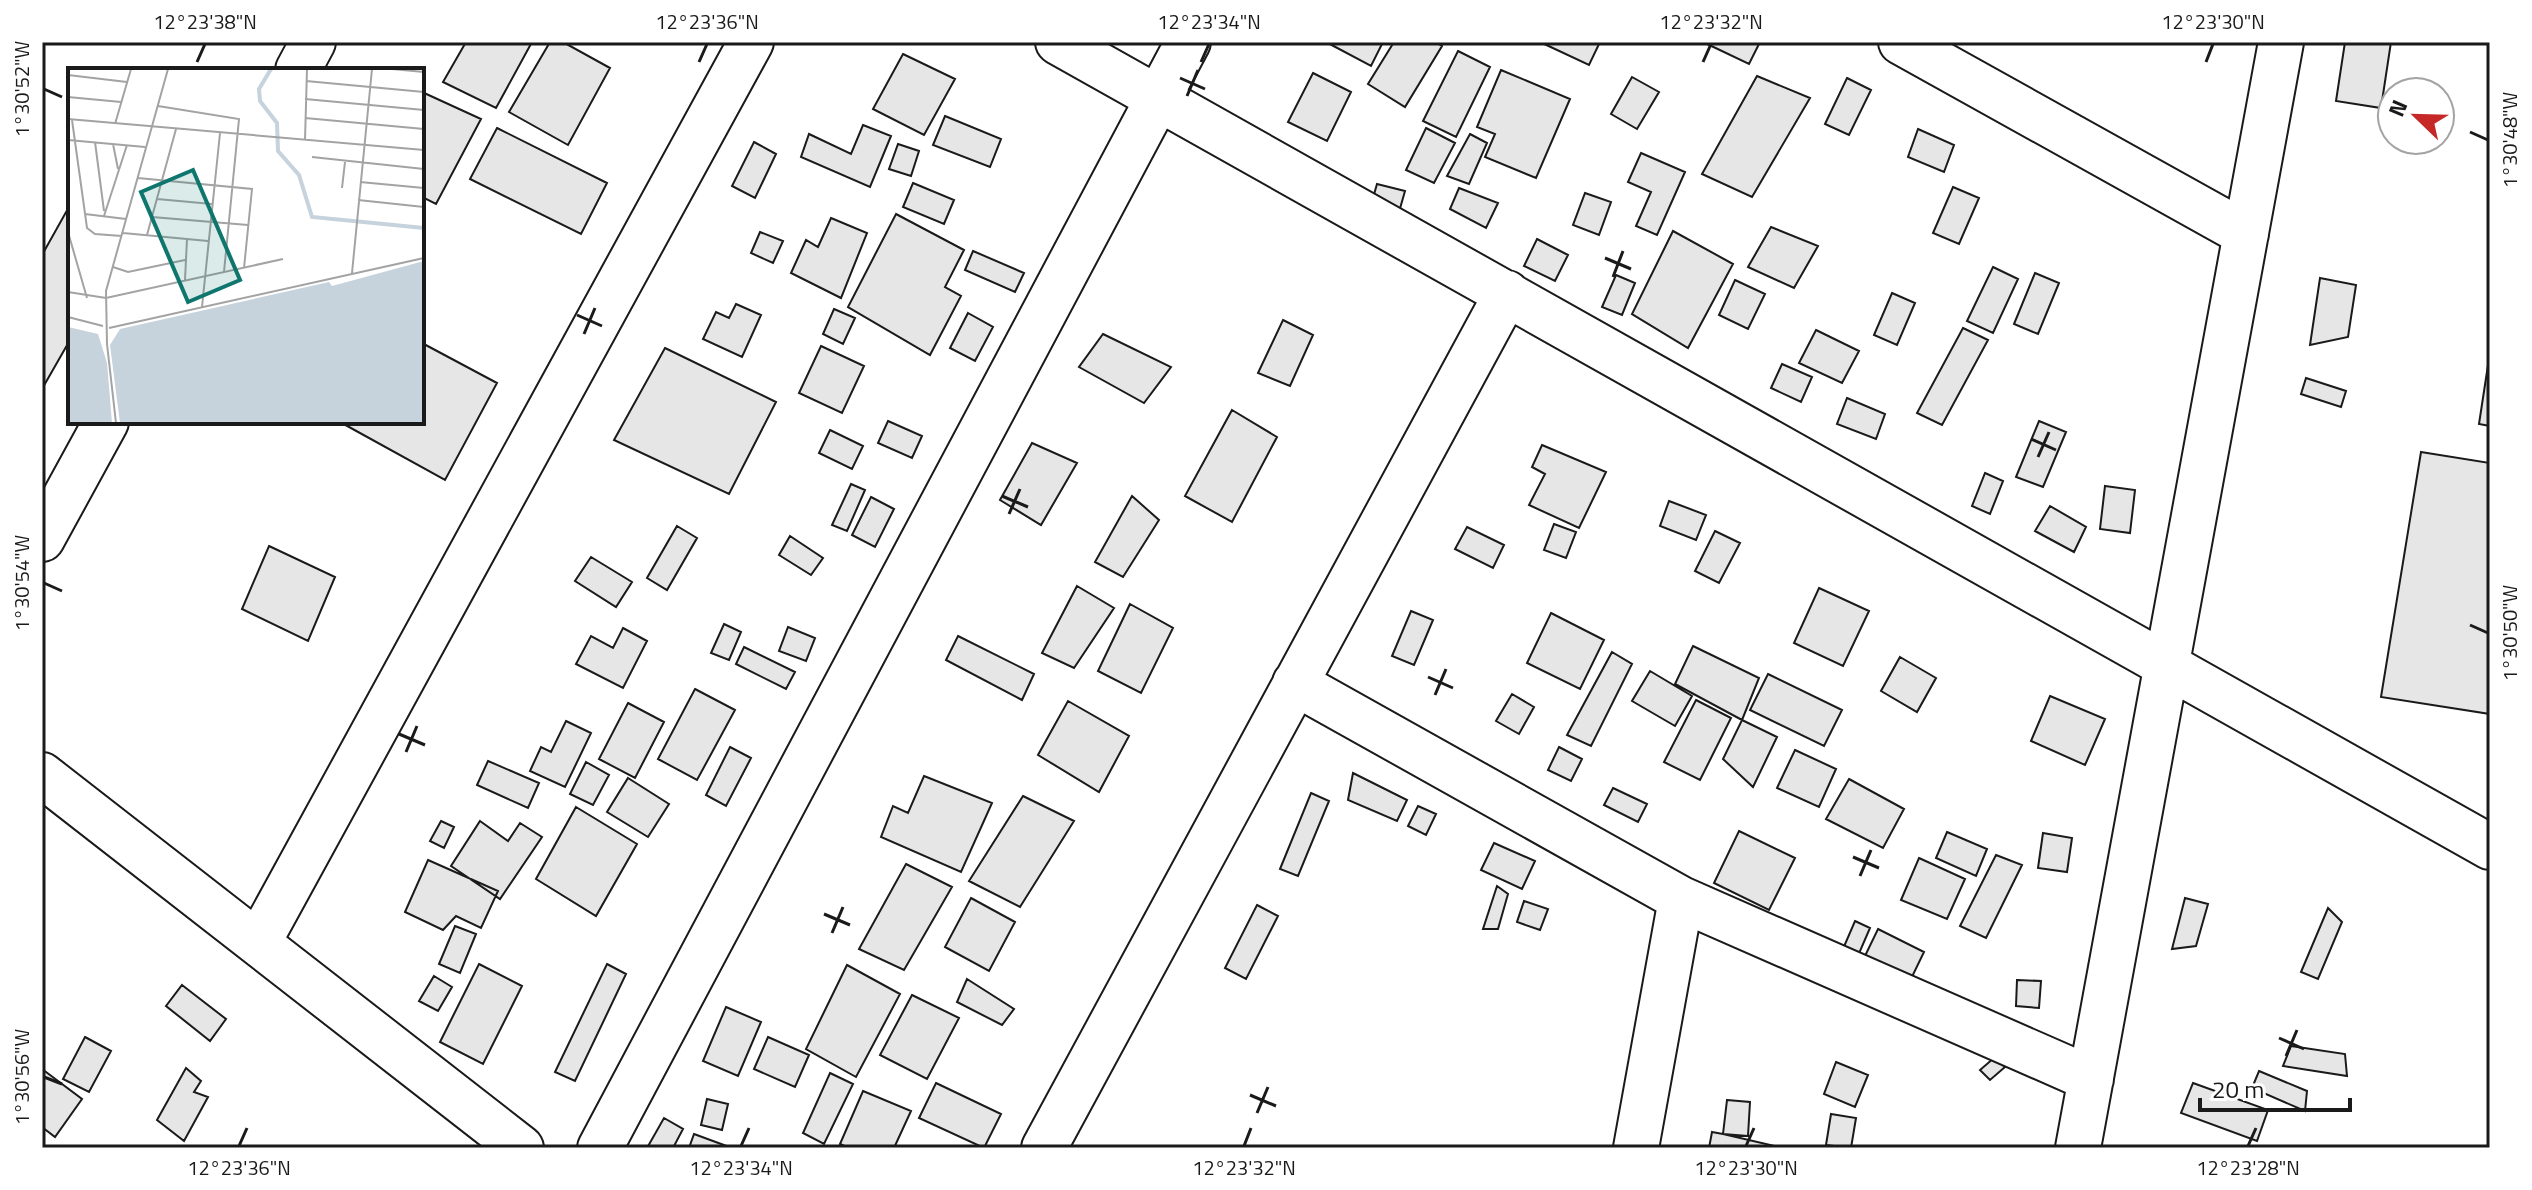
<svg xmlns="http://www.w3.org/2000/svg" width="2532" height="1190" font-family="'Titillium Web',sans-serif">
<rect width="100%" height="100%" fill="#fff"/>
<!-- building -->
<path fill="#e6e6e6" stroke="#1a1a1a" stroke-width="2" d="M466,42H532L496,108L443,82Z
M550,42H563L610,68L568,145L509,112Z
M1326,42H1383L1371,66Z
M1394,42H1435L1442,46L1405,107L1368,84Z
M1540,42H1600L1589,65Z
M1703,42H1760L1749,64Z
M2345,42H2391L2381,108L2336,101Z
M1458,51L1490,67L1456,137L1423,121Z
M903,54L955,79L924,135L873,109Z
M1501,70L1570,99L1536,178L1485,157L1495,134L1477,127Z
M1313,73L1351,92L1327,141L1288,122Z
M1757,76L1810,98L1752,197L1702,174Z
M1632,77L1659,92L1637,129L1611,114Z
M1847,78L1871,90L1849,135L1825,124Z
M422,92L481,119L436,204L422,197Z
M945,116L1001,139L990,167L933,145Z
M863,125L891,136L870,187L801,157L809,134L851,154Z
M497,128L607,183L581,234L470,179Z
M1426,128L1455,143L1434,183L1406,170Z
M1918,129L1954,145L1944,172L1908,157Z
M1470,134L1487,143L1469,184L1447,176Z
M754,142L776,154L755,198L732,186Z
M898,144L919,151L911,176L889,169Z
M1641,153L1685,172L1657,235L1636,226L1651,192L1628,182Z
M913,183L954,200L944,224L903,207Z
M1377,184L1405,191L1397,219L1369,212Z
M1953,187L1979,198L1959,244L1933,233Z
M1459,188L1498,203L1486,228L1450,209Z
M1585,193L1611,202L1599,235L1573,225Z
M70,205V340L42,389V255Z
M896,214L964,250L945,287L961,296L930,355L848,307Z
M831,218L867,233L841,298L791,273L806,240L818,247Z
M1771,227L1818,246L1794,288L1748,267Z
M1673,231L1733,264L1688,348L1632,314Z
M760,232L783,241L773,263L751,253Z
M1537,239L1568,255L1555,281L1524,266Z
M973,251L1024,273L1015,292L965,270Z
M1993,267L2018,279L1993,333L1967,321Z
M2035,273L2059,283L2038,334L2014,324Z
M1616,275L1635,283L1622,315L1602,307Z
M2320,278L2356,285L2348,337L2310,345Z
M1735,280L1765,294L1748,329L1719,315Z
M1892,293L1915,303L1897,345L1874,335Z
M736,304L761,315L742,357L703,339L716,312L729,318Z
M834,309L855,318L843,344L823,334Z
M968,313L993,327L975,361L950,348Z
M1283,320L1313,335L1290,386L1258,373Z
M1963,328L1988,340L1942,425L1917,413Z
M1816,330L1859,351L1842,383L1799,363Z
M1103,334L1171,367L1144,403L1079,367Z
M422,343L497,383L445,480L340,422H422Z
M821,346L864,366L842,413L799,393Z
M665,348L776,402L729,494L614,440Z
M2490,352V426L2479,424Z
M1782,364L1812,377L1801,402L1771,388Z
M2306,378L2346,391L2341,407L2301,394Z
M1847,398L1885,414L1876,439L1837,424Z
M1232,410L1277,437L1232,522L1185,496Z
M888,421L922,436L912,458L878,443Z
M2039,421L2066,432L2043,487L2016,477Z
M830,430L863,446L852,469L819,453Z
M1032,443L1077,463L1041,525L1000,500Z
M1542,445L1606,472L1579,528L1529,505L1545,474L1532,467Z
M2421,452L2490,463V714L2381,697Z
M1985,473L2003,481L1990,514L1972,506Z
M851,484L865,490L847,531L832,525Z
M2105,486L2135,490L2130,533L2100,529Z
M1132,496L1159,520L1123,577L1095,562Z
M871,497L894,509L875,547L852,535Z
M1669,501L1706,515L1696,540L1660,526Z
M2050,506L2086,527L2074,552L2035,531Z
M1554,524L1576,532L1566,558L1544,550Z
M677,526L697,538L667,590L647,578Z
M1467,527L1504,545L1493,568L1455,549Z
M1715,531L1740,543L1719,583L1695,571Z
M790,536L823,558L811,575L779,555Z
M269,546L335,577L308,641L242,609Z
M591,557L632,582L616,607L575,581Z
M1077,586L1114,608L1074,668L1042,653Z
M1819,588L1869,611L1843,666L1794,643Z
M1130,604L1173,628L1141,693L1098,671Z
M1411,611L1433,620L1414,665L1392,656Z
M1551,613L1604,640L1580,689L1527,663Z
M724,624L741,632L729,660L711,653Z
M788,627L815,638L806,661L779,651Z
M623,628L647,641L623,688L576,664L591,636L613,648Z
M958,636L1034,674L1022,700L946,660Z
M1693,646L1759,678L1742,720L1675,684Z
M744,647L795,672L786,689L736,664Z
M1612,652L1632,664L1591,746L1567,735Z
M1900,657L1936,678L1917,712L1881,691Z
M1650,671L1692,696L1675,726L1632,701Z
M1768,674L1842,710L1824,746L1750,710Z
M695,689L735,710L697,780L658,759Z
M1512,694L1534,707L1519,734L1496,721Z
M2050,696L2105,719L2085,765L2031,741Z
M1696,700L1731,718L1700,780L1664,762Z
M1068,701L1129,736L1099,792L1038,755Z
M628,703L664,722L635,778L599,759Z
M1742,720L1777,737L1753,787L1723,759Z
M566,721L591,733L565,787L530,771L541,747L551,752Z
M730,747L751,758L726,806L706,795Z
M1559,747L1582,759L1571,781L1548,770Z
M1795,750L1836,769L1819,807L1777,788Z
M488,761L539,783L528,808L477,785Z
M586,762L609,775L593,805L570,794Z
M1353,773L1407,800L1397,821L1348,800Z
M924,776L992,803L961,872L881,837L893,806L908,813Z
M628,778L669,804L648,837L607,812Z
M1849,779L1904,809L1883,848L1826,819Z
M1613,788L1647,804L1638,822L1604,805Z
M1311,793L1329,801L1298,876L1280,869Z
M1023,796L1074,821L1020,907L969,881Z
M1418,806L1436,814L1426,835L1408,826Z
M576,807L637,844L596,916L536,879Z
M441,821L454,827L444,848L430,841Z
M480,821L508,841L520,823L542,837L500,899L451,866Z
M1739,831L1795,858L1769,910L1714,883Z
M1947,832L1987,849L1976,876L1936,858Z
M2043,833L2072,838L2067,872L2038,868Z
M1494,843L1535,861L1522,889L1481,870Z
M1996,855L2022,865L1986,938L1960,926Z
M1919,858L1965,879L1947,919L1901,900Z
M428,860L498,891L481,928L456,916L443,930L405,912Z
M906,864L952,887L904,970L859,949Z
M1497,886L1508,894L1498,929H1483Z
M971,898L1015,922L989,971L945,947Z
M2185,898L2208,904L2196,946L2172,949Z
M1524,901L1548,909L1540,930L1517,922Z
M1257,905L1278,916L1246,979L1225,968Z
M2328,908L2342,922L2318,979L2301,972Z
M1855,921L1870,928L1851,972L1836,965Z
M455,926L476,934L460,973L439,964Z
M1878,929L1924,952L1910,981L1864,958Z
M479,964L522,986L483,1064L440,1042Z
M607,964L626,974L575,1081L555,1072Z
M847,965L900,994L856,1077L806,1049Z
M434,976L452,987L438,1011L419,1001Z
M967,979L1014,1009L1002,1025L957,1002Z
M2017,980L2041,981L2039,1008L2016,1006Z
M182,985L226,1019L210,1041L166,1006Z
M912,995L959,1018L927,1079L880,1055Z
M726,1007L761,1022L738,1076L703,1061Z
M85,1037L111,1051L89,1092L63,1079Z
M768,1037L809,1055L795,1087L754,1069Z
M2291,1046L2345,1054L2347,1076L2283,1066Z
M1995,1057L2005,1067L1990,1080L1980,1070Z
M1836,1062L1868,1075L1855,1107L1824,1094Z
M186,1068L201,1081L194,1092L208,1097L184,1141L157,1120Z
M42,1069L82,1099L55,1137L42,1127Z
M2259,1071L2307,1091L2305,1111L2252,1088Z
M830,1073L853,1084L824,1144L803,1133Z
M936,1083L1001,1114L984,1148L919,1118Z
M2193,1083L2268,1110L2257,1141L2181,1113Z
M863,1091L911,1111L894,1148H849L840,1144Z
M707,1099L728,1104L722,1130L701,1125Z
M1727,1100L1750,1102L1748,1136L1723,1134Z
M1831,1114L1856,1118L1851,1148L1826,1145Z
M664,1118L683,1129L673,1148H647Z
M1712,1132L1723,1134L1783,1148H1709Z
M694,1134L732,1148H689Z"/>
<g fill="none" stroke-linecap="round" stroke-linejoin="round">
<!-- minor casing -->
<g stroke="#1a1a1a" stroke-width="48">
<path id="minor" d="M1058,42L2490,847
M1901,42L2246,234
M298,70L313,42
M42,539L106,422
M1295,683L1681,899L2091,1079
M42,775L521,1148
M258,943L751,42
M600,1148L1188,42
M1044,1148L1507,293
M1636,1148L1681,899
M2078,1148L2281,42"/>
</g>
<!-- minor -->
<use href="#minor" stroke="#fff" stroke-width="44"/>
</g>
<!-- ticks -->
<path fill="none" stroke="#1a1a1a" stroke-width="3" d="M197,62L205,44M699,62L707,44M1201,62L1209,44M1703,62L1711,44M2206,62L2213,44M1180,78L1205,89M44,89L62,97M1187,96L1198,70M2470,132L2488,140M1605,258L1631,269M1613,277L1623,251M577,315L602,326M584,334L595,308M2031,439L2056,450M2038,457L2049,432M1002,496L1028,507M1009,514L1020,489M44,583L62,591M2470,625L2488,633M1428,677L1453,688M1435,695L1446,669M399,734L425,745M406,752L417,726M1853,857L1879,868M1860,876L1871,850M824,914L850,925M832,933L843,907M2279,1038L2304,1049M2286,1056L2297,1030M44,1077L62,1084M1250,1095L1276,1106M1257,1113L1268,1087M239,1146L247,1128M741,1146L749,1128M1244,1146L1251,1128M1746,1146L1754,1128M2248,1146L2256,1128"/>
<!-- overview -->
<g transform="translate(68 68)">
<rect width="356" height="356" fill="#fff"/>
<path d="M356,193V355H52L42,277L52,261L261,214L264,218ZM0,259L30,266L39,295L44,355H0Z" fill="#c6d2dc"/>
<path fill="none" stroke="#c6d2dc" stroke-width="4" d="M203,1L191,21L192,33L209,55L210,83L231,107L244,149L356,160"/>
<path fill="none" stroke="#a3a3a3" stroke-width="2" d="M324,1L356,4M0,7L59,14M238,13L356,24M0,29L53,34M237,31L356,42M90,38L171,51L156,204M237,50L356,61M0,51L356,82M4,52L19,160L27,166L54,168M47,56L63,1M0,72L77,79M237,72L239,1M27,74L36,143M45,76L50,101M244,89L356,101M70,110L184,121L176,200M292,114L356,120M274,120L277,94M89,131L144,136M290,132L356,139M17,146L58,151M36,148L59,77M84,149L180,157M0,164L19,230M55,165L140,173M79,167L108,61M45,199L60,204L117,192M284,205L304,1M117,212L119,171M0,224L38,230L215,191M134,239L152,65M0,249L35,258M41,260L356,190M39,276L38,223L100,1M39,276L48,355"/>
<path fill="#0f766e" fill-opacity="0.15" stroke="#0f766e" stroke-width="4" d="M125,102L172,212L120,234L73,124Z"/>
<rect width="356" height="356" fill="none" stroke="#1a1a1a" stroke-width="4"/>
</g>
<!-- border -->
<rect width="2532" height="1190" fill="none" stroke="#ffffff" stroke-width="88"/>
<!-- north arrow -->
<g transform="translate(2416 116) rotate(293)"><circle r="38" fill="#ffffff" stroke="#a3a3a3" stroke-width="2"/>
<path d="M0-6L14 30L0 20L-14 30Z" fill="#c62828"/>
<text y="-12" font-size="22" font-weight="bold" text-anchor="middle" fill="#1a1a1a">N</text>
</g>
<!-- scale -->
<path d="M2200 1098v12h150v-12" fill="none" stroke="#1a1a1a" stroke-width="4"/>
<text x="2212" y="1098" font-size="24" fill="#1a1a1a" stroke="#ffffff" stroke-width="6" paint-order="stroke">20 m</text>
<rect x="44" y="44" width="2444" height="1102" fill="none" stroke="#1a1a1a" stroke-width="3"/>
<g font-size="20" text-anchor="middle" fill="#1a1a1a">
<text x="205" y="29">12°23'38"N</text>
<text x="707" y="29">12°23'36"N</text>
<text x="1209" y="29">12°23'34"N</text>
<text x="1711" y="29">12°23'32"N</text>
<text x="2213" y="29">12°23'30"N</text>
<text transform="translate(22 89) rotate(-90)" y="7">1°30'52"W</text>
<text transform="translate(2510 140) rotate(-90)" y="7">1°30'48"W</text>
<text transform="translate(22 583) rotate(-90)" y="7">1°30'54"W</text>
<text transform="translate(2510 633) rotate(-90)" y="7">1°30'50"W</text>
<text transform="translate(22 1077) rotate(-90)" y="7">1°30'56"W</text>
<text x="239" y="1175">12°23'36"N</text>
<text x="741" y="1175">12°23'34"N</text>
<text x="1244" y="1175">12°23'32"N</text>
<text x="1746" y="1175">12°23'30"N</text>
<text x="2248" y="1175">12°23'28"N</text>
</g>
</svg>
